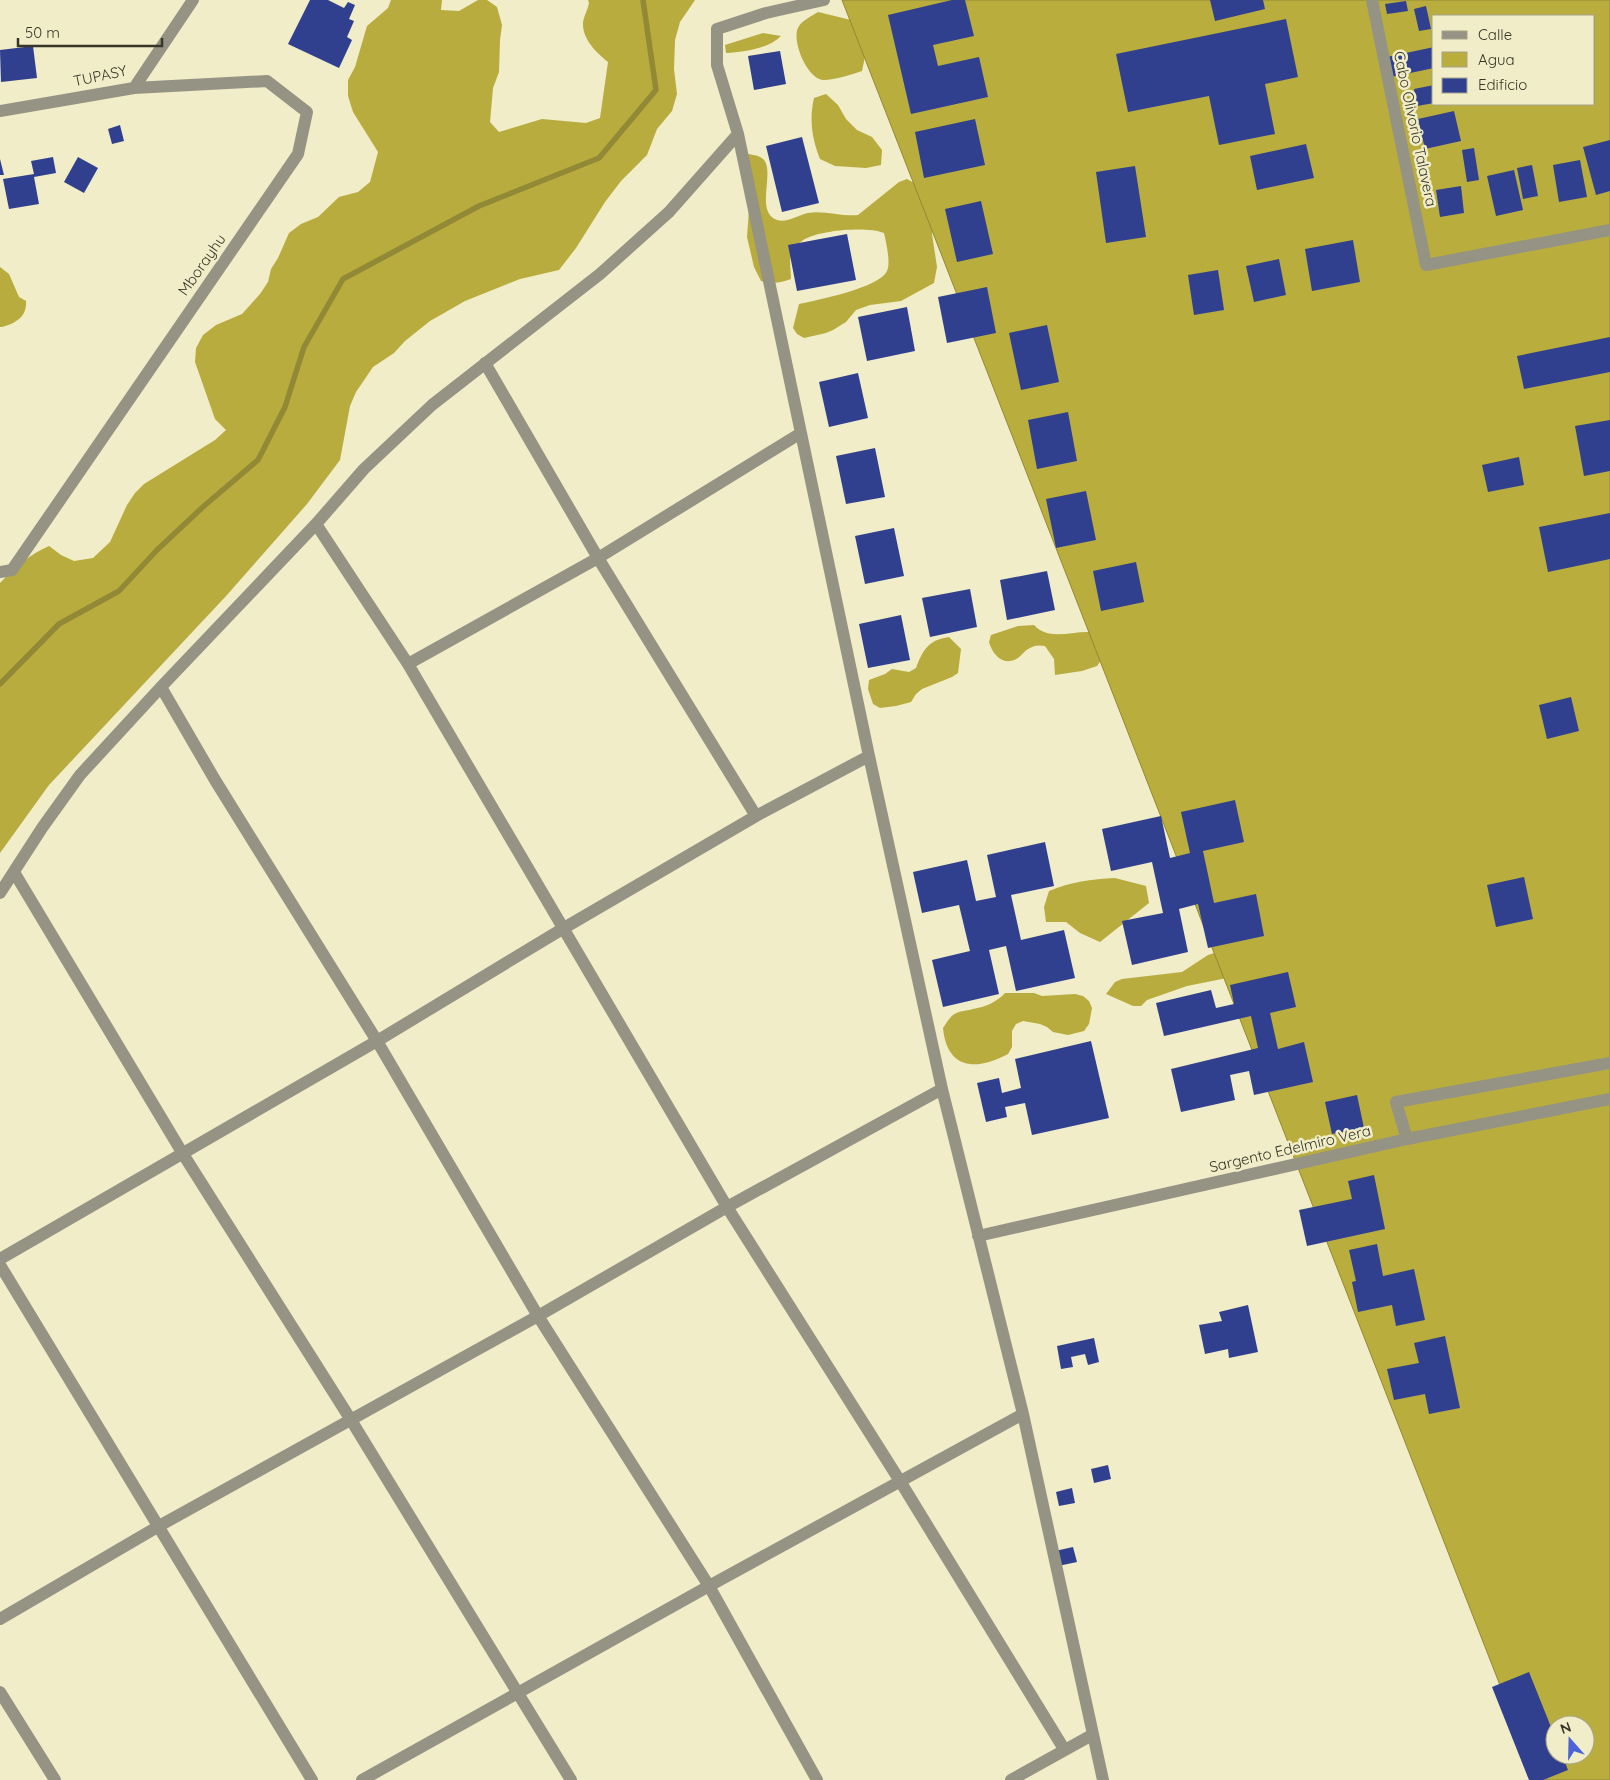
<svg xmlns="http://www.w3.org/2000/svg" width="1610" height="1780" font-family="Quicksand,sans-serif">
<rect width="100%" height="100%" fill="#f0edc8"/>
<!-- forest -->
<path fill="#b8ac3e" d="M391,0H442L441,10L459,11L478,0H487L497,7L502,25L500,40L499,72L493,88L490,122L499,132L542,119L586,123L600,118L608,62C596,52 582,39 583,22C584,16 588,9 589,3L588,0H695L680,22L675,40L674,69L677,94L672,111L657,129L647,155L621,181L605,202L576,248L559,270L520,279L465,301L430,321L405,341L394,353L373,367L356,392L350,406L340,460L307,504L227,595L49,785L0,853V583C15,567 29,555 49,546L61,555L74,561L93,558L110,542L127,505L135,493L144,484L215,440L226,430L215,419L195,362L196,348L203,335L216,325L242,314L260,294L268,282L271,269L278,258L289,233L301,224L318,217L339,197L358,192L370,182L378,152L353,112L348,96V80L355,67L367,26L388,8Z
M818,12L851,20L867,47L862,71C853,74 834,80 824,80C807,80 790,38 799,26C803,20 812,16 818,12Z
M763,33L781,36C768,49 744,52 726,53L725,45Z
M826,94L838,105L846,119L857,130L872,137L882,150L881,165L866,168L835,166L820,159C812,139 809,119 814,98Z
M748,154C753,155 759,155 763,159C776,171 754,212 777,220C787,223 798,215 808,213C824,210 842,217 858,215L899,182L907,179L914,183L934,218L932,234L937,267L934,283L901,301L870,305L856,310L846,322L833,330L826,333L804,338L797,334L793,328L799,304C817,300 879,288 887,271C891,263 886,242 884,233C868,226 823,230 807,238C800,241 794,248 791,255C789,262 791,271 791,279C781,283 771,284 761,281L754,267L747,237L750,195Z
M0,267L9,274L19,297L26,301C27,317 16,323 2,327H0Z
M1034,625C1048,641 1071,631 1090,632L1106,653L1097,666L1082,671L1055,675L1054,659L1045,646C1039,645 1035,645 1030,648C1025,650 1022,655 1018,658C1003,667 993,655 989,642L991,635L1018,626Z
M949,637L961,649L958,673L952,677L922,689L916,694L911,702L896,706L880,708L873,704L868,689L869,680L885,674L892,669L909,672L916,668C923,650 928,640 949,637Z
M1115,878L1146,886L1149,903L1100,942L1080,933L1066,922H1046L1044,907L1049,891C1070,882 1092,879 1115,878Z
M1224,950L1237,974L1222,979L1187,986L1147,1000L1141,1006H1133L1106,994L1115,982L1122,979L1182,972L1208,955Z
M1005,993H1034L1042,996L1075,994L1083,996L1089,1001L1092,1008L1089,1024L1084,1031L1068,1035L1053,1032L1047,1027L1040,1024L1023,1021L1016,1024L1012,1031V1047L1008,1054C977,1071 947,1070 943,1028C946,1024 949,1018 953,1015C958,1011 966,1011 973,1009C985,1007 997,1002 1005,993Z"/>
<!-- water -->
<path fill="#b9ad3e" stroke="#928937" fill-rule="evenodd" d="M842,0H1610V1780H1537ZM1434,16H1594V104H1434ZM1555,1725H1585V1755H1555Z"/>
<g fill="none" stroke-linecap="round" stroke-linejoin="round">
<!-- stream -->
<path stroke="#928937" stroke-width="5.5" d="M0,684L59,624L119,591L157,550L204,506L258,460L285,407L304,347L343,279L479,206L599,158L656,90L643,0"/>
</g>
<!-- building -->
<path fill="#30408e" d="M310,0H328L344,8L348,2L355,5L349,19L354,21L347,37L352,40L339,68L288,44Z
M952,0H965L974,36L933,45L938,66L979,57L988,97L911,114L888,15Z
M1210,0H1263L1265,9L1215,21Z
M1406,1L1408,11L1387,14L1385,4Z
M1426,6L1431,29L1419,31L1414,9Z
M1286,19L1298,77L1265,84L1275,134L1219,145L1209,96L1128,112L1116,54Z
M33,46L37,78L1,82L0,50Z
M1434,47V68L1391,77L1387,57Z
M780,51L786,84L754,90L748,56Z
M1434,85V103L1417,106L1414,89Z
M1454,111L1461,141L1425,149L1418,119Z
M975,119L985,165L924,178L915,132Z
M120,125L124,141L112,144L108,129Z
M802,137L819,203L782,212L766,146Z
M1610,140V191L1596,195L1583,147Z
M1306,144L1314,178L1257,190L1250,156Z
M1474,148L1479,180L1467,182L1462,150Z
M53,157L56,173L34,177L39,204L9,209L3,179L34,174L31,161Z
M78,157L98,168L84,193L64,182Z
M0,159L4,175H0Z
M1580,160L1587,197L1559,202L1553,165Z
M1532,165L1538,196L1523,199L1517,168Z
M1135,166L1146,237L1106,243L1096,172Z
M1514,170L1523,210L1496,216L1487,176Z
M1461,186L1464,213L1440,217L1436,190Z
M981,201L993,254L957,262L945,209Z
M847,234L856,280L797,291L788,245Z
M1353,240L1360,282L1312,291L1305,249Z
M1279,259L1286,295L1254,302L1246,266Z
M1218,270L1224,310L1194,315L1188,275Z
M987,287L996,333L947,343L938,297Z
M907,307L915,351L867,361L858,317Z
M1047,325L1059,382L1021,390L1009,333Z
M1610,337V372L1524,389L1517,356Z
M858,373L868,418L829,427L819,382Z
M1068,412L1077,461L1037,469L1028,420Z
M1610,420V471L1584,476L1575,426Z
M875,448L885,497L846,504L836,456Z
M1519,457L1524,485L1488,492L1482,465Z
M1086,491L1096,540L1056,548L1046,499Z
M1610,513V559L1548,572L1539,527Z
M894,528L904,576L865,584L855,536Z
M1136,562L1144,602L1101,611L1093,571Z
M1047,571L1055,610L1007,620L1000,580Z
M970,589L977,627L930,637L922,598Z
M901,615L910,660L868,668L859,624Z
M1571,697L1579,731L1547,739L1539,705Z
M1235,800L1244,842L1203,851L1214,903L1256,894L1264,936L1208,948L1198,904L1179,909L1188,952L1132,965L1122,921L1163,913L1152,862L1111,871L1102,829L1161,816L1170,858L1190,853L1181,812Z
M1045,842L1054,886L1011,895L1021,940L1064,930L1075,978L1016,991L1006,946L989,950L999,994L943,1007L932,960L970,951L959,905L922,913L913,872L967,860L976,901L996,897L987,855Z
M1524,877L1533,919L1496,927L1487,885Z
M1288,972L1296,1007L1270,1013L1278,1049L1304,1042L1313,1082L1254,1095L1249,1071L1230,1075L1235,1100L1181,1112L1171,1069L1258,1048L1251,1016L1164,1036L1156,1003L1211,990L1216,1008L1234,1004L1230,985Z
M1091,1041L1109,1118L1032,1135L1025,1103L1005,1107L1007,1117L986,1122L977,1083L999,1078L1002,1093L1021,1088L1015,1059Z
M1357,1095L1364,1128L1332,1134L1325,1102Z
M1374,1175L1385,1229L1307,1246L1299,1210L1352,1199L1348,1181Z
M1377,1244L1383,1276L1414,1269L1425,1320L1396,1326L1392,1305L1358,1312L1352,1282L1356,1281L1349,1250Z
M1248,1305L1258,1352L1229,1358L1228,1349L1205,1354L1199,1325L1222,1321L1219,1312Z
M1445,1336L1460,1408L1429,1414L1425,1394L1394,1400L1387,1369L1419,1363L1414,1343Z
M1094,1338L1099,1362L1088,1365L1085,1354L1071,1357L1073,1367L1061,1369L1057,1346Z
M1108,1465L1111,1479L1094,1483L1091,1469Z
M1072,1488L1075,1503L1059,1506L1056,1492Z
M1073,1547L1077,1562L1058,1566L1055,1551Z
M1529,1672L1555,1737V1755H1562L1568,1770L1543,1780H1529L1492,1687Z"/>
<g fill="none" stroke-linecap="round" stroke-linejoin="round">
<!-- minor -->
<path stroke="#959384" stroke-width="12" d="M824,0L766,13L717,29V65L738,134L869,756L942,1089L1023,1414L1103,1780
M1372,0L1426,265L1610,230
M0,111L134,88L193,0
M485,363L598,558L756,816
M316,524L408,664L727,1207L900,1481L1064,1749
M0,572L12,570L298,154L307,112L267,81L134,88
M408,664L598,558L801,433
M161,687L215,780L377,1041L538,1316L709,1586L817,1780
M14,872L183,1154L351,1420L571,1780
M0,893L42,828L80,775L161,687L316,524L364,469L432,405L600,274L669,212L738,134
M1407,1139L1396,1102L1610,1063
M978,1236L1407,1139L1610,1099
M0,1259L377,1041L564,928L756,816L869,756
M0,1265L312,1780
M0,1619L159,1526L538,1316L727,1207L942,1089
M0,1692L55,1780
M362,1780L709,1586L1023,1414
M1011,1780L1092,1735"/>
</g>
<g text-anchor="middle" stroke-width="5" stroke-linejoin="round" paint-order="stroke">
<!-- street labels -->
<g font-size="15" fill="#373628" stroke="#f0edc8">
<text transform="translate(100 76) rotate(-12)" y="5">TUPASY</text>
<text transform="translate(1415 129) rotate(78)" y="5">Cabo Olivorio Talavera</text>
<text transform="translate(202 265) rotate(-55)" y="5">Mborayhu</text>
<text transform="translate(1290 1149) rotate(-13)" y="5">Sargento Edelmiro Vera</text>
</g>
</g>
<!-- legend -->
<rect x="1432" y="15" width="162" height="90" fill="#f0edc8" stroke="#a6a488"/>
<rect x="1442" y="31" width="25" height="8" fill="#959384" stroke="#a6a488"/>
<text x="1478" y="40" font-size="15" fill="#373628">Calle</text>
<rect x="1442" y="52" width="25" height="15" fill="#b9ad3e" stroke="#a6a488"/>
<text x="1478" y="65" font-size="15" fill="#373628">Agua</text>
<rect x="1442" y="78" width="25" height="15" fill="#30408e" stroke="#a6a488"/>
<text x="1478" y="90" font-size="15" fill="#373628">Edificio</text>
<!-- north arrow -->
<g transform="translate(1570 1740) rotate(340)"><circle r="24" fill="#f0edc8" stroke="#a6a488"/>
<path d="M0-4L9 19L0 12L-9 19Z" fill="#4b63d7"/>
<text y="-8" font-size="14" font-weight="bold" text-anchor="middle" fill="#373628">N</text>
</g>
<!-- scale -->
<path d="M18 38v8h144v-8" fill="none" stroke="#373628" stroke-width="2.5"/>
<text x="25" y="38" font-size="15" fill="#373628" stroke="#f0edc8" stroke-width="4" paint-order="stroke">50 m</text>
</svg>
